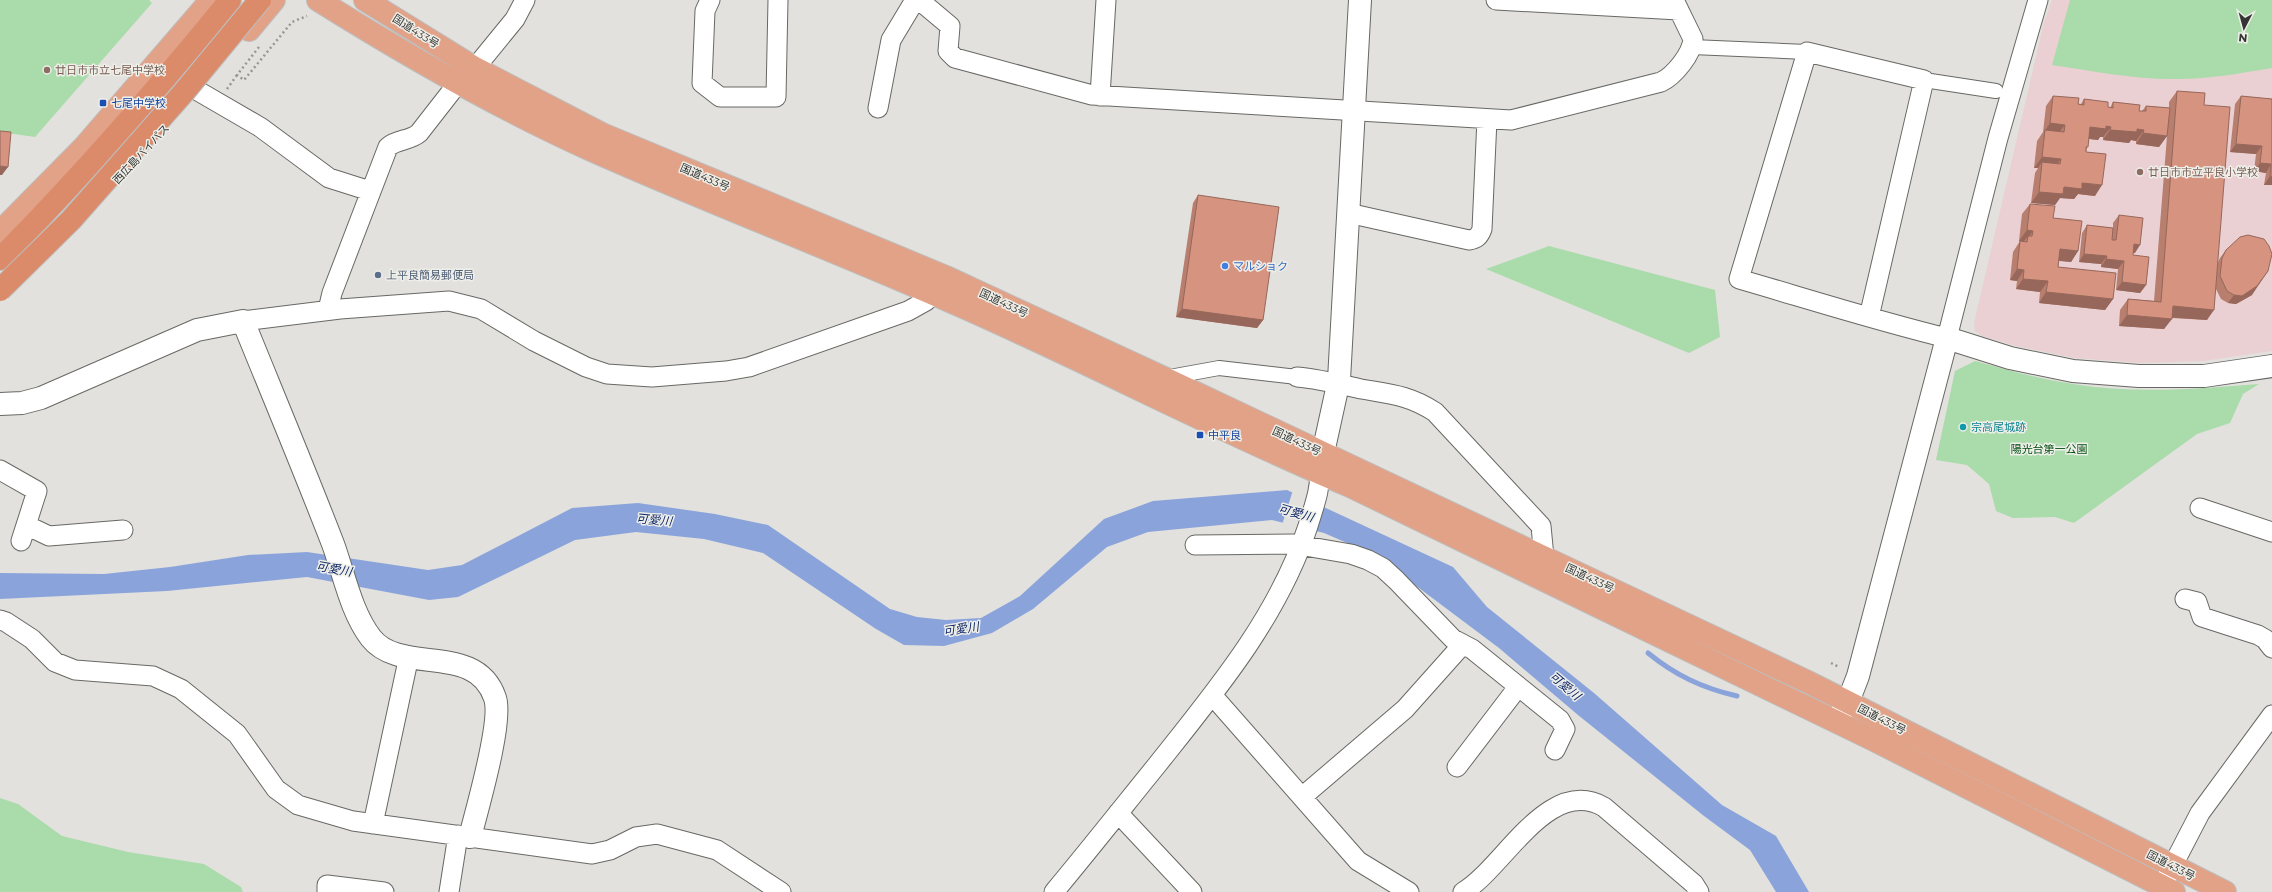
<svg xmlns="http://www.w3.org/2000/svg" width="2272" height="892" font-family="Montserrat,'Noto Sans JP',sans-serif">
<rect width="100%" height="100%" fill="#e2e1dd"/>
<!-- education -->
<path fill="#ead0d3" d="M2052,0H2272V351L2204,361L2142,363L2074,358L2016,346L1982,336L1975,331L1974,323L2044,22Z"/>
<!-- green -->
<path fill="#aadbaa" d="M0,0H149L152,3L35,137L0,132Z
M2070,0H2272V68C2241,73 2210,79 2179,79C2136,80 2093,71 2052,65Z
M1549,246L1715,290L1720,337L1689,353L1486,269Z
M1975,361C2007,370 2040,379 2073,384C2134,394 2198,389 2259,384L2243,394L2230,423L2197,434L2074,523L2055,517L2013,518L1996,511L1989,484L1967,465L1936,460L1955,371Z
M0,798L18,804L62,836L128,852L204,864L241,887L243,892H0Z"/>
<!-- water -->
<path fill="#8aa4db" d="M1287,490L1453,567L1487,607L1594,693L1722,805L1776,836L1809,892H1776L1750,850L1704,816L1578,715L1499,648L1375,555L1324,533L1272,520L1148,532L1107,547L1033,609L992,633L944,646L904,645L876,629L763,553L704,539L636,532L575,540L458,597L429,600L307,577L167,591L0,599V573L104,574L170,567L248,555L307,552L428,570L462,565L572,508L638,503L715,514L768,525L890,609L917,617L946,620L981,618L1020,596L1104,519L1153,501Z"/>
<!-- pier -->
<path fill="#e2e1dd" d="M1293,490L1310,498L1300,529L1282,525Z"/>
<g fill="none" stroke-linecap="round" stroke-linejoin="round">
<!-- stream -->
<path stroke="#8aa4db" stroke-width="5" d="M1648,653C1675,675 1702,688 1737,696"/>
<!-- pedestrian casing -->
<g stroke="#686864" stroke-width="16">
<path id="pedestrian" d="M1692,47L1807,52
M1924,80L1996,91
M1164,378L1219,368L1297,377"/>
</g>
<!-- minor casing -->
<g stroke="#686864" stroke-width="21">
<path id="minor" d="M710,0L705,11L702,83L720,97H776L778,0
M919,0L950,26L948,51L955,58L1092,95L1511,120L1661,82C1674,76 1692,54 1693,39L1674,0
M1496,0L1679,10
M475,68L515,19L525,0
M198,91L260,127L329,178L370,191
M1100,96L1106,0
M878,108L891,40L915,0
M1348,213L1469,240C1476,239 1479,237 1482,229L1487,119
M328,310L332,293L388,147C397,139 410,141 419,133L458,83
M1869,317L1924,80L1807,52L1739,279C1808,299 1877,321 1947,338L1998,138L2038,0
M243,321L340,309L449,301L481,309L534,341L586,367L607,374L652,377L726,371L749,367L908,311L926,301L942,283
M1297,377C1320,379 1339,384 1361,389C1390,394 1409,395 1435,412L1541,526L1544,557
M0,470L37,491L21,541
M2200,508L2272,532
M26,525L49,536L123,530
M1195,545L1293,544L1351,554L1368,560L1383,568L1396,580L1453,639L1472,649L1560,720L1565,729L1555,750
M2185,599L2197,602L2202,617L2258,635L2265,639L2272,648
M0,620L6,622L32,639L55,662L75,670L153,676L181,689L237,734L276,789L298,805L353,821L592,854L610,850L636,837L657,834L717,850L781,892
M1212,695L1358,861L1409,892
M1457,767L1518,687
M1302,797L1405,709L1463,644
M1118,813L1192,892
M373,824L409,656
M327,892V885L384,892
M449,892L458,835
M1054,892C1089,850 1123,807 1157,765C1216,691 1278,617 1308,526C1314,506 1321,489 1320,467
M1463,892C1504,868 1548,775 1604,807L1694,884L1699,892
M2159,892L2200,813L2272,715"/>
</g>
<!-- tertiary casing -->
<g stroke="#686864" stroke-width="24">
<path id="tertiary" d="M0,404L22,403L41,398L197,330L243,321C273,395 304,469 333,544C344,574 351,612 371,638C401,676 476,641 495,698C503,721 477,809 470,837
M1323,453L1339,380L1360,0
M1837,719L1848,702L1858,676L1947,338L2010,358L2073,371L2139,376H2204L2272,366"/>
</g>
<!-- trunk casing -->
<g stroke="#bebebe" stroke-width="24">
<path id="trunk" d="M318,0C406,55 496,107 589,149C710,203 834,250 954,303C1087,361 1216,430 1350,486L1872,739L2174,892
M365,0L475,68L602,134L946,277L1164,378L1808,682L2225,892
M249,30L274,0
M0,232L84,147L211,0"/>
</g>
<!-- motorway casing -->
<g stroke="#bebebe" stroke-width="24">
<path id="motorway" d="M0,259C81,177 157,90 230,0"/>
</g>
<!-- path -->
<path stroke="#979793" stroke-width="2.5" stroke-dasharray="2 3" stroke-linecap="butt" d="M259,47L237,75L244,80L292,22L307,16
M227,89L237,75
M1831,663L1839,667"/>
<!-- pedestrian -->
<use href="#pedestrian" stroke="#fff" stroke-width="14"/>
<!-- minor -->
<use href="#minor" stroke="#fff" stroke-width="19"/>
<!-- tertiary -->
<use href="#tertiary" stroke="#fff" stroke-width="22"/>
<!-- trunk -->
<use href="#trunk" stroke="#e2a287" stroke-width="22"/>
<!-- motorway -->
<use href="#motorway" stroke="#db8b69" stroke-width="22"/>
<!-- motorway-bridge casing -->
<g stroke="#bebebe" stroke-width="24" stroke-linecap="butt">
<path id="motorway-bridge" d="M0,290L71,220L184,92L260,0"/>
</g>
<!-- motorway-bridge -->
<use href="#motorway-bridge" stroke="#db8b69" stroke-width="22"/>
</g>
<!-- wall -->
<path fill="#b87e6e" d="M2177,91L2204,105L2218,262L2220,258L2226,250L2252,295L2236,304L2228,303L2221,299L2216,289L2207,320L2172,318L2164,329L2119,326L2120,310L2128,299L2154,301L2167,136L2159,147L2136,144V141L2131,140L2129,143L2103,140V137H2100L2098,140L2089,139L2086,152L2095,196L2078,194L2074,199L2060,198L2055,205L2031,203L2035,173L2038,168H2034L2037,141L2043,132L2046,106L2053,96L2078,104H2081L2084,99L2108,107L2110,108L2113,102L2139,111H2142L2146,106L2169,108V102Z
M2241,96L2272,99V185H2264L2266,173L2254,171L2256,154L2230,152L2235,104Z
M1198,195L1263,320L1257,328L1176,317L1193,203Z
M2030,204L2053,218L2078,251L2071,262L2059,261L2058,267L2113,299L2105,310L2039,303L2040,292L2016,289L2017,281L2010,280L2013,252L2020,241H2024H2019L2022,214Z
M2119,215L2135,253H2133V255L2146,285L2140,293L2116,290L2118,269L2101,267V264L2079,262L2082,233L2087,225L2113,228V223Z"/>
<!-- shaded-wall -->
<path fill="#96675a" d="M2050,123L2065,125L2057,135L2044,132Z
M2106,126L2111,127L2103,137H2100L2098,140L2083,138L2090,127Z
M2137,129L2144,130L2136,141L2131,140L2129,143L2103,140L2110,130Z
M2143,133L2167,136L2159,147L2136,144Z
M2236,144L2262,146L2256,154L2230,152Z
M2042,157L2061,159L2053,170L2042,162L2038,168H2034Z
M2260,163L2271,164L2266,173L2254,171Z
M0,166L8,167L2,175H0Z
M2270,176L2272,177V185H2264Z
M2082,183L2102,185L2095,196L2078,194L2074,199L2060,198L2055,205L2031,203L2039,192Z
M2027,230L2033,231L2027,239L2028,236L2024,241H2019Z
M2134,244L2140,245L2135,253H2128Z
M2060,249L2078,251L2071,262L2053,260Z
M2084,254L2107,256L2101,264L2079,262Z
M2106,259L2124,261L2118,269L2101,267Z
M2017,269L2024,270L2017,281L2010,280Z
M2268,271L2252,295L2236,304L2228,303L2234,295Z
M2023,279L2048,281L2040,292L2016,289Z
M2122,282L2146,285L2140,293L2116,290Z
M2046,292L2113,299L2105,310L2039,303Z
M2173,306L2214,310L2207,320L2165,317Z
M1182,309L1263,320L1257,328L1176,317Z
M2127,315L2172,319L2164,329L2119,326Z"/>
<!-- building -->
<path fill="#d69380" stroke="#96675a" d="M2177,91L2205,93L2204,105L2230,107L2214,310L2173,306L2172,319L2127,315L2128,299L2161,302Z
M2053,96L2079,98L2078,104L2084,105V99L2108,102V107L2113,108V102L2140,105L2139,111H2146V106L2170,108L2167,136L2143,133L2144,130L2137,129V132L2110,130L2111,127L2106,126V129L2090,127L2088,147H2086V152L2106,154L2102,185L2082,183V189L2064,187L2063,194L2039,192L2042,162L2060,164L2061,159L2042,157L2045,130L2064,132L2065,125L2050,123Z
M2241,96L2272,99V177L2270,176L2271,164L2260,163L2262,146L2236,144Z
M0,131L11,132L8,167L0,166Z
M1198,195L1279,207L1263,320L1182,309Z
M2030,204L2055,206L2053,218L2082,221L2078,251L2060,249L2058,267L2116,273L2113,299L2046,292L2048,281L2023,279L2024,270L2017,269L2020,241L2027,242L2028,236H2032L2033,231L2027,230Z
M2119,215L2143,218L2140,245L2134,244L2133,255L2149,257L2146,285L2122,282L2124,261L2106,259L2107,256L2084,254L2087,225L2113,228L2112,240H2116Z
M2248,235L2264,239L2269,246L2272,254L2268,271L2257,286L2242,296L2234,295L2227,291L2220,276L2222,258L2226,250L2240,237Z"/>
<!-- markers -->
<g fill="#8d6e63" stroke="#efefea" stroke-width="1.5">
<circle cx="47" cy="70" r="4"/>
<circle cx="2140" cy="172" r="4"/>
</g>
<g fill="#1a4fb4" stroke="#efefea" stroke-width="1.5">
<rect x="99" y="99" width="8" height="8" rx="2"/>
<rect x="1196" y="431" width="8" height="8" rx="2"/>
</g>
<circle fill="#3f7fe0" stroke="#efefea" stroke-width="1.5" cx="1225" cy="266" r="4"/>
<circle fill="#5c6f8a" stroke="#efefea" stroke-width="1.5" cx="378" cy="275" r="4"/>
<circle fill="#0f9aa8" stroke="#efefea" stroke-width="1.5" cx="1963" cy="427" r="4"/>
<g text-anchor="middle" stroke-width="3" stroke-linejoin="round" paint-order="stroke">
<!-- street labels -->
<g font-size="11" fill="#353533" stroke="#efefea">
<text transform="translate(416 31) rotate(32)" y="4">国道433号</text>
<text transform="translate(141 154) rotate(-47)" y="4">西広島バイパス</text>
<text transform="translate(705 177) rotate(23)" y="4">国道433号</text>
<text transform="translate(1004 303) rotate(25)" y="4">国道433号</text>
<text transform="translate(1297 441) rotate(25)" y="4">国道433号</text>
<text transform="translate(1590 578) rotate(25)" y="4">国道433号</text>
<text transform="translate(1882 719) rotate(27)" y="4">国道433号</text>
<text transform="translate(2171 865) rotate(27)" y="4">国道433号</text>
</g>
<!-- education labels -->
<g font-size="11" fill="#785e54" stroke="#efefea" text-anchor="start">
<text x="55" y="74">廿日市市立七尾中学校</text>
<text x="2148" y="176">廿日市市立平良小学校</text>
</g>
<!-- transit labels -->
<g font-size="11" fill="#164399" stroke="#efefea" text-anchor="start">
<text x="111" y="107">七尾中学校</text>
<text x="1208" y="439">中平良</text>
</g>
<!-- shop labels -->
<g font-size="11" fill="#366cbe" stroke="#efefea" text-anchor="start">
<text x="1233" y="270">マルショク</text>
</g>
<!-- service labels -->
<g font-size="11" fill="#4e5e75" stroke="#efefea" text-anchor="start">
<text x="386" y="279">上平良簡易郵便局</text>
</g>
<!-- culture labels -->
<g font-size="11" fill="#0d838f" stroke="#efefea" text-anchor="start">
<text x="1971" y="431">宗高尾城跡</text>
</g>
<!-- park labels -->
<g font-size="11" fill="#045012" stroke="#efefea">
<text x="2049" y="453">陽光台第一公園</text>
</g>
<!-- water labels -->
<g font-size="12" font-style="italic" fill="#0e2665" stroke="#efefea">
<text transform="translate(1296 513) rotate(16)" y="4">可愛川</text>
<text transform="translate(654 520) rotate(5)" y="4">可愛川</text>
<text transform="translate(334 569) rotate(10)" y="4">可愛川</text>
<text transform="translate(961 629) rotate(-8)" y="4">可愛川</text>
<text transform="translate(1565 686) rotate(40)" y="4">可愛川</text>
</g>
</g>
<!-- north arrow -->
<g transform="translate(2244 28) rotate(186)" stroke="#efefea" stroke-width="3" paint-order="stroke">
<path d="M0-3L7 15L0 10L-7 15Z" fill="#353533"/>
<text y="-6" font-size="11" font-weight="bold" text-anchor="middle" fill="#353533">N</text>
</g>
</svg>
